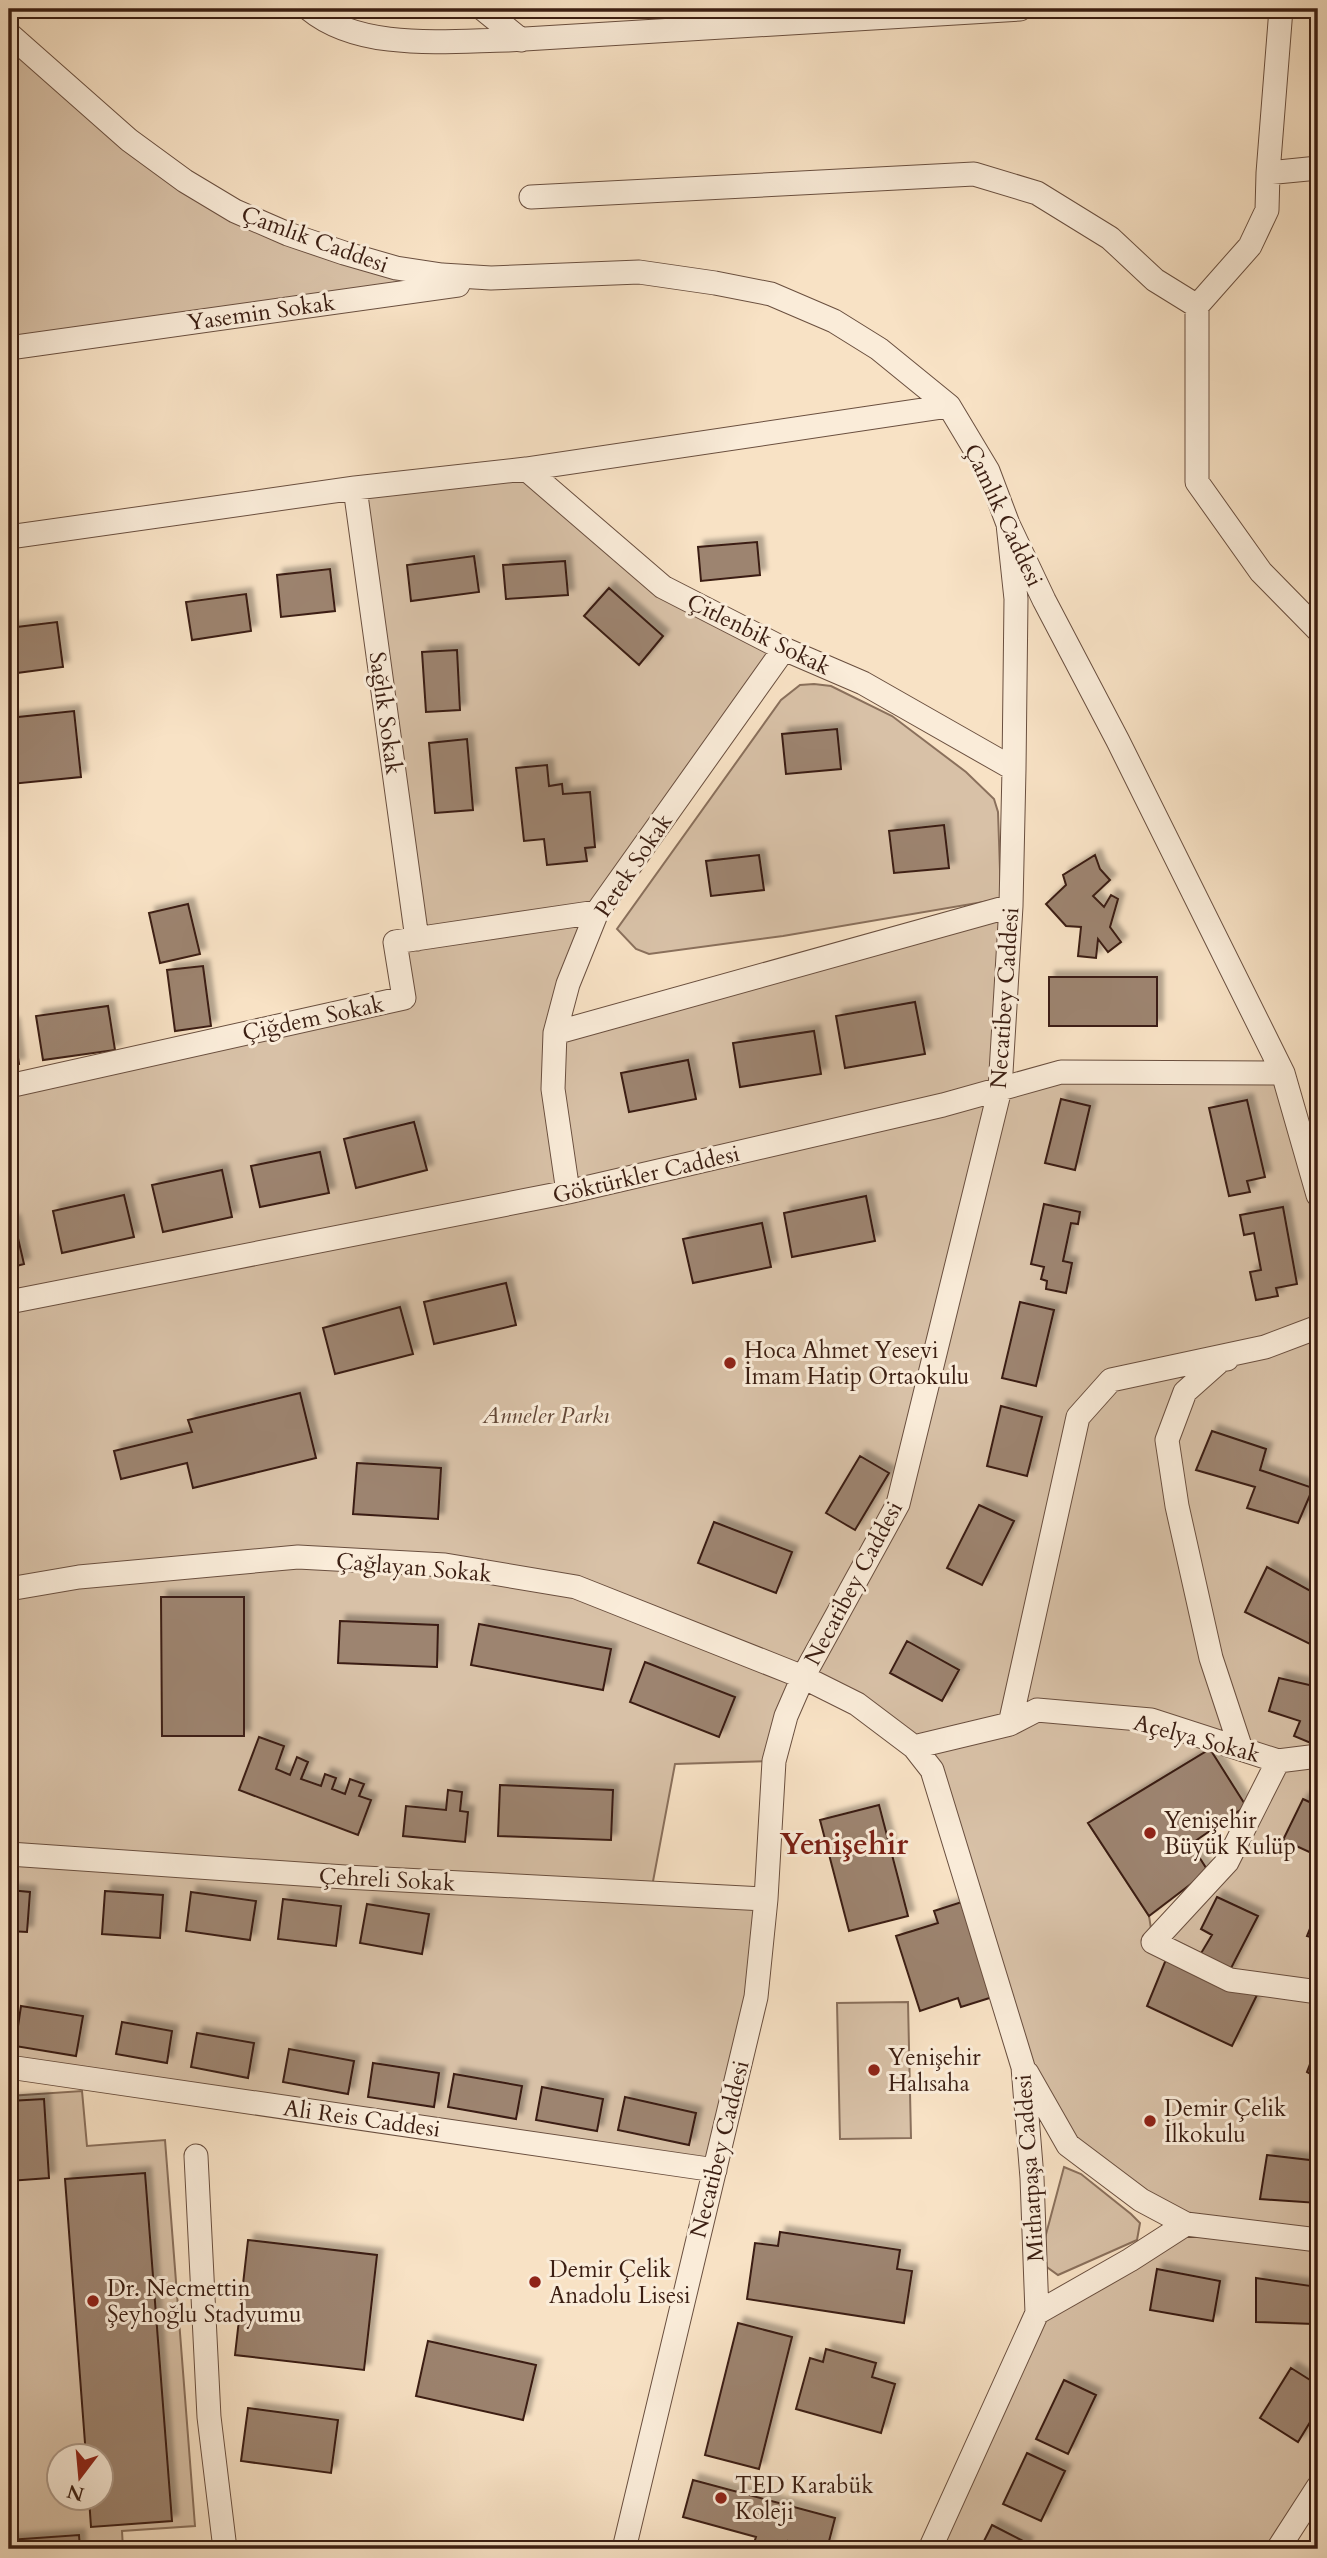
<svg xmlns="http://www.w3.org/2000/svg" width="1327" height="2558" font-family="Cardo,serif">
<defs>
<filter id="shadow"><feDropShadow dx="6" dy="-6" stdDeviation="2" flood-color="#0004"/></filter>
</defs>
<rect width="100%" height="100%" fill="#f8e2c5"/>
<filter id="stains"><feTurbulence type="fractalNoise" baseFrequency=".00286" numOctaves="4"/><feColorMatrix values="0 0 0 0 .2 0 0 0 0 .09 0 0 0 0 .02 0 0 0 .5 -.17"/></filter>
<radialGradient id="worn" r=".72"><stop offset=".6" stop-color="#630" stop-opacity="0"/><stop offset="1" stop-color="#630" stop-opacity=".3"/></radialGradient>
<!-- green -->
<path fill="#d8c1a7" stroke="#8a705c" stroke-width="2" fill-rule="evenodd" d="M9,34L235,211L442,275L9,348Z
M526,469L663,587L784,649L597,912L556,1033L1011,906L1001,1089L1061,1072L1283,1073L1318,1195V2487L1278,2549H928L1037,2313L1185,2224L1068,2145L1023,2067L932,1770L804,1677L774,1761L675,1764L651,1892L766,1899L715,2170L9,2067V1086L404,998L395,942L417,939L355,488ZM1210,1749L1278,1762L1227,1862L1153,1941L1149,1916L1088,1823Z
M814,684L831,686L892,716L966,772L994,799L998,812L1001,899L783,936L649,954L636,949L617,929L781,700L800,685Z
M908,2002L911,2138L840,2139L837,2003Z
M82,2091L87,2146L165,2140L195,2526L122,2531L123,2549H9V2096ZM60,2456H102V2498H60Z
M1064,2167L1081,2174L1131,2214L1140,2223L1137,2240L1058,2275L1044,2265L1045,2238Z"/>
<!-- building -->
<path fill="#9d846f" stroke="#3b1e12" stroke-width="2" filter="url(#shadow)" d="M757,542L760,575L701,581L698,547Z
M474,556L479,592L411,601L407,565Z
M565,561L568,595L506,599L503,565Z
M330,569L335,611L281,617L277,575Z
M609,588L663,636L639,665L584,616Z
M246,594L251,631L192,640L186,602Z
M57,622L63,667L9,674V628Z
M457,650L460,710L426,712L422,652Z
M74,711L81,777L11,784L9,718Z
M837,729L841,769L786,774L782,734Z
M467,739L473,810L435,813L429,743Z
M547,765L549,786L562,784L563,794L590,792L595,847L585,848L587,861L547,865L544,839L524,841L516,768Z
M944,825L949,868L894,873L889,831Z
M759,855L764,890L711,896L706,861Z
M1095,855L1100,869L1110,880L1093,896L1104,907L1111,895L1118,899L1110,927L1121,942L1108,952L1098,939L1096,958L1078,956L1081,927L1066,926L1046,904L1066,885L1063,875Z
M188,904L200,954L160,963L149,913Z
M203,966L211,1026L175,1031L167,970Z
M1049,977H1157V1026H1049Z
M915,1002L925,1054L845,1068L836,1016Z
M108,1006L115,1050L43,1060L36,1016Z
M9,1024H13L19,1064L9,1066Z
M814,1031L821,1074L740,1087L733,1043Z
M688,1060L696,1099L629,1112L621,1073Z
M1061,1099L1090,1106L1075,1170L1045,1163Z
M1247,1100L1265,1177L1247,1181L1250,1192L1229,1196L1209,1108Z
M414,1122L427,1170L356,1188L344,1139Z
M320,1152L329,1193L260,1207L251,1166Z
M222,1170L232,1217L163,1232L152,1185Z
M124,1195L134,1237L62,1253L53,1211Z
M866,1196L875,1241L792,1257L784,1213Z
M1044,1204L1080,1212L1078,1224L1071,1223L1063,1261L1072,1263L1066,1293L1046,1289L1047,1281L1041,1279L1044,1267L1031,1264Z
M1283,1207L1297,1284L1276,1288L1278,1296L1256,1300L1250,1272L1261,1270L1254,1233L1244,1235L1240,1215Z
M14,1221L24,1264L9,1268V1222Z
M762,1223L771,1267L693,1283L683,1239Z
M506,1283L516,1325L434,1344L424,1302Z
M1020,1302L1054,1310L1036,1386L1002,1378Z
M400,1307L413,1354L335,1374L323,1328Z
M300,1393L316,1458L193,1488L187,1463L121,1479L114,1451L192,1432L188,1420Z
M1001,1406L1042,1417L1027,1476L987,1466Z
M1212,1431L1266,1449L1260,1470L1313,1488L1298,1523L1247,1508L1255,1487L1196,1470Z
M860,1456L889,1473L855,1530L826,1513Z
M357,1463L441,1468L438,1519L353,1514Z
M979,1505L1014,1521L982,1585L947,1568Z
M714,1522L792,1552L776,1593L698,1563Z
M1267,1567L1318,1595V1629L1310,1644L1245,1612Z
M161,1597H244V1736H162Z
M340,1621L438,1625L437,1667L338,1663Z
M479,1624L611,1649L603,1690L471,1665Z
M907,1641L959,1670L942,1701L890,1673Z
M645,1662L735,1697L719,1737L630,1702Z
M1279,1678L1318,1687L1313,1706L1318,1708V1746L1294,1736L1300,1721L1269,1711Z
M259,1737L284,1746L276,1769L290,1775L297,1757L308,1762L301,1779L321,1786L325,1774L336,1778L332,1789L345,1794L350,1779L364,1784L359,1796L371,1800L358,1835L239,1790Z
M1210,1749L1246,1806L1191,1844L1208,1871L1149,1916L1088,1823Z
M500,1785L613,1790L611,1840L498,1836Z
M448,1790L462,1792L460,1811L468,1812L465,1842L403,1836L406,1806L446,1810Z
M1303,1799L1318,1806V1856L1283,1840Z
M879,1805L908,1916L849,1931L820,1820Z
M9,1890L30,1892L27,1932L9,1931Z
M105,1891L163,1895L160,1938L102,1934Z
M191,1892L256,1901L250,1940L186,1931Z
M1217,1897L1258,1916L1228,1974L1197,1960L1212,1935L1201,1929Z
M283,1899L341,1906L336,1946L278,1939Z
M968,1900L999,1995L961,2007L958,1998L920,2011L896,1936L938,1923L934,1911Z
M367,1904L429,1914L422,1954L360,1943Z
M1318,1909V1939L1307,1936Z
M1167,1957L1257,1995L1232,2046L1147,2006Z
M21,2006L83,2016L76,2056L15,2046Z
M122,2022L172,2031L167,2063L116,2054Z
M197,2033L254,2043L248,2078L191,2067Z
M1318,2043V2078L1307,2072Z
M289,2049L354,2061L348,2094L283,2082Z
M373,2063L439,2073L434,2107L368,2097Z
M454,2074L522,2086L516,2119L448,2107Z
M542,2087L603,2099L597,2131L536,2120Z
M625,2097L696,2113L689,2145L618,2130Z
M44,2099L49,2178L9,2181V2101Z
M1267,2155L1318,2161V2203L1260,2199Z
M145,2173L172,2521L91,2527L89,2498H102V2456H86L65,2179Z
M780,2232L900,2250L897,2269L912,2271L904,2323L747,2299L755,2243L778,2246Z
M248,2240L377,2255L364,2370L235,2355Z
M1157,2269L1220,2281L1213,2321L1150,2310Z
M1256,2278L1318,2287V2340H1316L1314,2324L1256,2322Z
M738,2323L792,2337L759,2469L705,2455Z
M428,2341L536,2365L523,2420L416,2396Z
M826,2349L876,2363L872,2377L895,2384L881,2433L796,2409L810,2358L823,2362Z
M1291,2368L1318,2385V2409L1298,2442L1260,2418Z
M1064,2380L1096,2395L1068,2454L1036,2439Z
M248,2408L338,2420L331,2473L241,2461Z
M1027,2453L1065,2471L1041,2521L1003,2504Z
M693,2480L835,2518L827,2549L788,2541L786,2549H752L756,2537L683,2517Z
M992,2525L1027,2543L1024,2549H980Z
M79,2535L80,2549H9V2540Z"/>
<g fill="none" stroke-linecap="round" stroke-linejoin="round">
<!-- minor casing -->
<g stroke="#6a4f3f" stroke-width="25">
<path id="minor" d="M309,9C360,51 445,41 508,40L1020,9
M483,9L521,40
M1281,9L1268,173L1267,210L1250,246L1197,306V482L1261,572L1318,630
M9,34L129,140L185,181L235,211L288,234L344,253L396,268L442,275L491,278L639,272L715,283L771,294L834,321L879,349L949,406L988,471L1008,524L1044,600L1118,741L1283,1073L1318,1195
M1268,173L1318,168
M531,197L974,174L1037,193L1110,238L1155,280L1197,306
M9,348L458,285
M526,469L663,587L784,649L863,683L1014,769
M355,488L417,939
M9,537L355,488L526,469L949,406
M555,1033L1011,906
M9,1086L404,998L395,942L597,912
M568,1192L553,1089L555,1033L568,984L597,912L784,649
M9,1302L568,1192L943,1105L1061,1072L1283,1073
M1227,1359L1221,1360L1185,1392L1167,1440L1177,1506L1211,1658L1241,1749
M9,1589L79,1577L298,1557L445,1565L576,1587L803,1677L857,1704L914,1747L932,1770L1023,2067L1032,2178L1037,2313L930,2549
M1010,1724L1078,1417L1111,1380L1265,1347L1318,1327
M914,1747L1010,1724L1037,1710L1151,1720L1278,1761L1318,1756
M1278,1761L1227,1862L1153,1942L1230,1980L1318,1992
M9,1854L345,1877L766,1899
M9,2067L715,2170
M1027,2073L1068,2145L1141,2200L1186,2224L1318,2240
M196,2156L209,2417L225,2549
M1037,2313L1130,2260L1186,2224
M624,2549L756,1997L766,1899L774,1761L786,1716L803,1677L898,1504L1000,1089L1011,906L1014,769L1016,599L1008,524
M1278,2549L1318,2487"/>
</g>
<!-- minor -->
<use href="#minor" stroke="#faecd9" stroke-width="23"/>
</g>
<!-- markers -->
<g fill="#8f2418" stroke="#faecd9" stroke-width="2.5">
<circle cx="730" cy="1363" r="7"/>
<circle cx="1150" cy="1833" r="7"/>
<circle cx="874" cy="2070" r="7"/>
<circle cx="1150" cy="2121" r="7"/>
<circle cx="535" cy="2282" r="7"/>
<circle cx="93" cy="2301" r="7"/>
<circle cx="721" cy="2498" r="7"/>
</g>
<g text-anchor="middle" stroke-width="6" stroke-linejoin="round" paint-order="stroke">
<!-- street labels -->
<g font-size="23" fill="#3b1e12" stroke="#faecd9">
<text transform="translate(315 239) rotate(20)" y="8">Çamlık Caddesi</text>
<text transform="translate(261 312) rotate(-8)" y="8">Yasemin Sokak</text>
<text transform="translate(1004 515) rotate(65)" y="8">Çamlık Caddesi</text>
<text transform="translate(759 634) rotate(26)" y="8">Çitlenbik Sokak</text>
<text transform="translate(386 713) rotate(82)" y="8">Sağlık Sokak</text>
<text transform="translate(633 865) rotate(-56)" y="8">Petek Sokak</text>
<text transform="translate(1004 998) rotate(-86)" y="8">Necatibey Caddesi</text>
<text transform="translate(313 1018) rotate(-12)" y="8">Çiğdem Sokak</text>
<text transform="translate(646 1174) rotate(-13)" y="8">Göktürkler Caddesi</text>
<text transform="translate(414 1567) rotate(5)" y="8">Çağlayan Sokak</text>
<text transform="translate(853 1583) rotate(-62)" y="8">Necatibey Caddesi</text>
<text transform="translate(1197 1738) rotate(15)" y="8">Açelya Sokak</text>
<text transform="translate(387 1879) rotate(3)" y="8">Çehreli Sokak</text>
<text transform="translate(362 2118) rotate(8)" y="8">Ali Reis Caddesi</text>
<text transform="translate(719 2149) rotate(-76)" y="8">Necatibey Caddesi</text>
<text transform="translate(1029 2168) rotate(-94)" y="8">Mithatpaşa Caddesi</text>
</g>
<!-- poi labels -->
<g font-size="23" fill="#3b1e12" stroke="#faecd9" text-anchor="start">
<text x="744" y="1358">Hoca Ahmet Yesevi<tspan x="744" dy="26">İmam Hatip Ortaokulu</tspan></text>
<text x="1164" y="1828">Yenişehir<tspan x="1164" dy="26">Büyük Kulüp</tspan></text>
<text x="888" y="2065">Yenişehir<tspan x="888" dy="26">Halısaha</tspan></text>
<text x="1164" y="2116">Demir Çelik<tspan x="1164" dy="26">İlkokulu</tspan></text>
<text x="549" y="2277">Demir Çelik<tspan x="549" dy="26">Anadolu Lisesi</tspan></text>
<text x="107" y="2296">Dr. Necmettin<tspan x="107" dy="26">Şeyhoğlu Stadyumu</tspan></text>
<text x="735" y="2493">TED Karabük<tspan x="735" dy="26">Koleji</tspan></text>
</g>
<!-- park labels -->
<g font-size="23" font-style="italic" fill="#624737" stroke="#faecd9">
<text x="546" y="1423">Anneler Parkı</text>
</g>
<!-- district labels -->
<g font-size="30" font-weight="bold" fill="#7a1f14" stroke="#faecd9">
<text x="844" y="1854">Yenişehir</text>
</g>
</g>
<!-- margin -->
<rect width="1327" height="2558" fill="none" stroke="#f8e2c5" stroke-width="35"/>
<rect x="10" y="10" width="1306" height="2537" fill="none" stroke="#3b1e12" stroke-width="3.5"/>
<rect x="18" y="18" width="1292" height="2523" fill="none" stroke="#3b1e12" stroke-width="2"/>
<!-- north arrow -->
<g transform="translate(80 2477) rotate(196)"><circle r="33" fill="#faecd9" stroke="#ae9a89" stroke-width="2"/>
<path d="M0-5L12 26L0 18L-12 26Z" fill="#8f2418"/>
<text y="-10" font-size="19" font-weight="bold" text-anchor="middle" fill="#3b1e12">N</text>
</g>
<rect width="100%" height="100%" filter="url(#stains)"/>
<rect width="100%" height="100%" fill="url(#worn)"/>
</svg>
